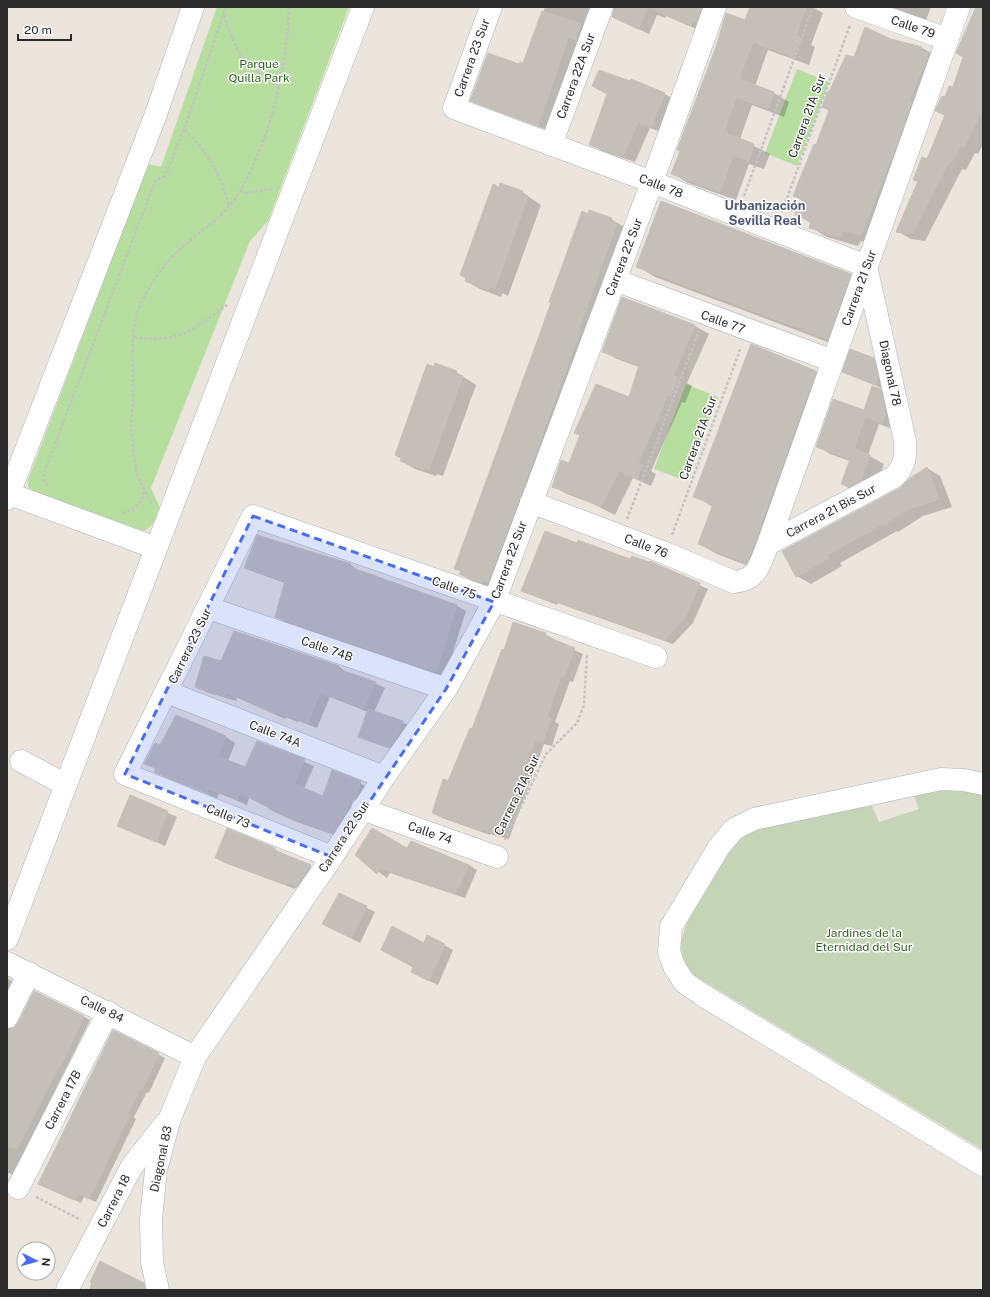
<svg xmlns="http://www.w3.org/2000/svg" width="990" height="1297" font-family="'Public Sans',sans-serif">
<rect width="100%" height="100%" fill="#ebe5de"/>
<!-- green -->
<path fill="#b6de9e" d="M217,7H349L268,221L250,241L151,488L160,508C156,518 154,526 144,531L33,492L28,487V480L148,164L161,167Z
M797,69L829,82L797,166L765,153Z
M686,384L718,397L686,481L654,469Z"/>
<!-- cemetery -->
<path fill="#c6d4b6" d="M961,786L983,794V1150L695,976L683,962L681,943L687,922L722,858L744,831L776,821L872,806L879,822L919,809L912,791Z"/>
<!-- shadow -->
<path fill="#0003" d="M545,7H590L583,27L586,29L547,130L480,105L471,100L523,64Z
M614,7H716L701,31L666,16V18L657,15L649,34L613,17Z
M751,7H812L823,13L811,45L815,47L809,65L768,50L755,86L774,93L789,102L784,117L752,105L740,139L770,154L764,169L749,164L736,200L688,183L673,174L746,22Z
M891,7H931L926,20Z
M976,7H983V144L978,154L975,153L966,170L962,169L925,241L911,239L897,231L918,182L914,179L927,160L945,116L937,111L954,88L965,57L957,52Z
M891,40L922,48L939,57L878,245L861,241L858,246L827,237L810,227L811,223L797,215L803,200L817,146L854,58Z
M608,94H665L676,101L663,133L650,128L635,162L602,151L590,144Z
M500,188L522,192L541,205L508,296L503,293L501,297L480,289L466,281Z
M588,215L611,219L624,227L496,590L474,582L461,574V572L455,568Z
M744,233L850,274L868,285L846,349L655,277L637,266Z
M623,298L695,326L709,334L687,383L692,386L685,403L682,402L651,471L656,474L651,486L633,478L615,515L591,503L567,494L553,486L569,464L581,436L575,432L629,398L639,367L617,359L603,351Z
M752,345L816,372L833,382L764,572L717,554L699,544L713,507L695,496Z
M873,359L882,364L884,389L844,372Z
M434,368L456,372L476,385L443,476L437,474L436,476L415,469L401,461L402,459L396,455Z
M880,390L894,398L895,430L879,424L868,455L884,464L875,488L855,492L842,484L850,461L830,454L817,446L865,411Z
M927,468L940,476L952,507L923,516L898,532L897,531L840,563L842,566L811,584L797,576Z
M258,536L351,565L359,571L457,606L466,611L445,677L285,622L276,617L285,583L254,572L245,567Z
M578,544L631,561L650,562L708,589L693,623L673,644L558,603L557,605L522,591Z
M545,634L554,639V641L583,654L573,682L570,681L555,722L559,724L552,746L544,744L509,839L490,834V835L442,818L433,813L449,782L505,651Z
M221,662L338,666L347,673L375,683L385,688L374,712L402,722L411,727L399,752L360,736L368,712L330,697L317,728L299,721L298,722L286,717L285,719L237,697L236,701L206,692L197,686Z
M226,737L235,743L228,761L246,768L257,742L314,766L304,789L323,797L332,771L370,788L343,838L294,821L249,798L247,805L219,793L217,798L165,777L155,772L156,769L145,763L161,746Z
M130,796L177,817L165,846L119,825Z
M228,830L275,849L283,855L320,871L306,891L296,887L295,889L225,863L216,858Z
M408,850L469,865L477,870L465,898L390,873L387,878L356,855Z
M339,894L375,912L360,943L332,928Z
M424,945H444L453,950L438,985L421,977Z
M7,978L17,984L7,1004Z
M35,992L90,1020L13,1175L7,1172V1030L14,1028L19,1023Z
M113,1031L165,1058L149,1093L147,1092L134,1117L136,1119L96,1202L84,1197L81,1203L46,1187Z"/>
<!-- building -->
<path fill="#c4bfb9" stroke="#c7c1b7" d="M614,7H702L696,21L693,20L690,26L648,7L638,29L612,17Z
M750,7H806L796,36L800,37L793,57L753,42L739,79L774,92L768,109L736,97L724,132L754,144L749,161L733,155L720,192L671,174L680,151L677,150L716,47L726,13L745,20Z
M976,7H983V109L964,147L961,146L952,162H949L912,234L896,232L918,181L913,180L922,157L927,159L945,115L935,111L942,96L945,97L949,86L953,87L963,57L956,53Z
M542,11L581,24L575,40L568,38L538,126L470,101L488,53L519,64L520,62L523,63Z
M865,27L891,39L922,47L921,50L929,53L909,101L912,102L893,154L861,235L843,231L841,237L809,228L811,221L795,215L802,200L793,196L814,144L816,145L829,110L822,107L828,91L829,92L846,55L854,57Z
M599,70L630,81L631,79L665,93L651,127L638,122L623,156L589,145L607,94L592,86Z
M500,183L523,191L521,194L528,196L495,289L489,286L488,290L465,281L466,278L460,275L493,184L499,187Z
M661,201L851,274L828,339L636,267Z
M589,210L612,218L610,221L617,223L578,331H580L509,526L488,582L483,580L482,583L459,574L461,571L454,569L551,303L549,302L582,211L588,214Z
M622,297L695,325L673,376L678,377L671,396L668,395L638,463L642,465L637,479L619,471L601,507L576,495L552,487L561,460L569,463L580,435L574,433L596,384L629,397L639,365L602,352Z
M751,344L816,371L747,563L698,544L713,504L693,497Z
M850,349L874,358L878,377L875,385L842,372Z
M435,363L457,371L456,374L463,376L429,469L423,467V470L400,461L401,458L395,455L427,364L434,367Z
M872,386L881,389L886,412L882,423L865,417L854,449L870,455L861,480L849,487L841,484L850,459L816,447L833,399L864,410Z
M927,467L939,499L909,509L884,525L883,524L827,555L829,558L796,577L782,551L900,488L910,478Z
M545,531L577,543L578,540L630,559L632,556L649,562L650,561L700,583L685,618L664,640L605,618L586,613L549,599L548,601L521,591Z
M257,535L351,564L350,567L457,605L436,672L275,617L285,581L244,568Z
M513,622L546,633L545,636L575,648L564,677L561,676L547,717L551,718L543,742L535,740L500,835L481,829V831L432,813L443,779L448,781L470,728L472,729L502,649L504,650Z
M234,631L339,666L338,669L376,682L363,709L320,692L308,723L289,716V718L276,712L275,714L227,693L226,697L195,687L204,656L221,661Z
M368,709L403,721L397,737L389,748L358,737Z
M176,715L226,736L218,756L245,767L257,741L305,759L294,784L323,796L332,770L361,781L355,799L352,802L350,801L346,813L333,833L284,816L269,809L270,807L240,793L237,800L209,789L207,793L154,772L156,768L144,764L155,743L160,745Z
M130,795L168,811L156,842L117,826Z
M227,828L275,848L274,850L311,865L297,886L287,882L286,885L215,858Z
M372,828L407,848L411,841L469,865L455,894L380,868L377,874L355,855Z
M339,893L367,906L351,938L322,924Z
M392,926L424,943L427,935L445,944L429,981L411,972L413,967L381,950Z
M34,991L84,1016L60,1067L59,1066L17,1149L7,1145V1029L14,1028L18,1023Z
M113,1030L159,1053L142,1090L140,1089L128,1113L130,1114L89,1199L78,1194L74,1200L38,1184Z
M100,1261L144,1283L145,1290H89L92,1283L90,1282Z"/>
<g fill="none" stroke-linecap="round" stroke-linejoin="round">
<!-- minor casing -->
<g stroke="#aeb0ba" stroke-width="23">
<path id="minor" d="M491,7L454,108L652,182L866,266L905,441C906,457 905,466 894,477L768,544
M856,7L947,39
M551,145L602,7
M615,280L833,361
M7,493L156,548
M7,499L156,114L193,7
M531,502L665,553L734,582C758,580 760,564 768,544L959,7
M209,608L446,689
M167,692L384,777
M21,761L66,785
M983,784L964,780L941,779L754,819L734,829L719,847L671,927L669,952L674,966L684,982L704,996L983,1165
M362,809L497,857
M332,857L125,774L253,516L656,657
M7,939L363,7
M7,963L195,1057
M7,1017L29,973
M18,1188L108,1012
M67,1290L132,1166L165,1124
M158,1290L152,1262L151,1219L156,1170L170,1118L195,1057L332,857L384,777L446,689L494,602L652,182L715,7"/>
</g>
<!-- path -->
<path stroke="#c3c3c3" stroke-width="2.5" stroke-dasharray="3 2" stroke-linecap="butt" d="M226,7L184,129C209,153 219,173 229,205
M224,15C235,53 246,66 279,87
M240,191L247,193L273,189
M744,196L813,7
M782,212L850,25
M134,337C177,344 194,330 227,305
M48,486L44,479V473L155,181L165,176L184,129
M152,503C146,493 139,482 136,470C134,455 131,437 131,422C132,413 133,404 133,395C133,367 130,341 137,314C142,298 153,281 162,269C184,238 222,223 241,190C271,135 287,69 289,7
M122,513C136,511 142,503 144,489
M627,519L699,331
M672,535L741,347
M505,840L546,754L577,723L584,705L587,654
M36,1197L81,1220"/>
<!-- minor -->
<use href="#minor" stroke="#fff" stroke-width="22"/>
</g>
<!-- marked area -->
<path fill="#496eed" fill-opacity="0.2" stroke="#496eed" stroke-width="3" stroke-dasharray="8 5" stroke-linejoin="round" d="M253,516L494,602L446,689L332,857L125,774Z"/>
<g text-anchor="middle" stroke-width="3" stroke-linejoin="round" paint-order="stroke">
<!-- street labels -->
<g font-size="12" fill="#2a2a2a" stroke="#fff">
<text transform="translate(913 27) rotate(19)" y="4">Calle 79</text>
<text transform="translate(472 58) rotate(-70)" y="4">Carrera 23 Sur</text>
<text transform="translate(576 76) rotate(-70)" y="4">Carrera 22A Sur</text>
<text transform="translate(807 116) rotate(-70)" y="4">Carrera 21A Sur</text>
<text transform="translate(661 186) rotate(21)" y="4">Calle 78</text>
<text transform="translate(624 257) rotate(-69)" y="4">Carrera 22 Sur</text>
<text transform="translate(859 288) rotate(-70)" y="4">Carrera 21 Sur</text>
<text transform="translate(723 322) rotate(20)" y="4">Calle 77</text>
<text transform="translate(890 373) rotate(78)" y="4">Diagonal 78</text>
<text transform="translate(698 438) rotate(-70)" y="4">Carrera 21A Sur</text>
<text transform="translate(831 511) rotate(-28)" y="4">Carrera 21 Bis Sur</text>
<text transform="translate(646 546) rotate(21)" y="4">Calle 76</text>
<text transform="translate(509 560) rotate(-70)" y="4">Carrera 22 Sur</text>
<text transform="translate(454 588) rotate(19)" y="4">Calle 75</text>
<text transform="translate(190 646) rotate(-64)" y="4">Carrera 23 Sur</text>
<text transform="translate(327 649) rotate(19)" y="4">Calle 74B</text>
<text transform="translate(275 734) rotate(21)" y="4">Calle 74A</text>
<text transform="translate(517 795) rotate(-64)" y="4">Carrera 21A Sur</text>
<text transform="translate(228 816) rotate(22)" y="4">Calle 73</text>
<text transform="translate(430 833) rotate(19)" y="4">Calle 74</text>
<text transform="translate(344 837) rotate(-57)" y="4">Carrera 22 Sur</text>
<text transform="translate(102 1009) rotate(26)" y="4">Calle 84</text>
<text transform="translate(63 1100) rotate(-63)" y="4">Carrera 17B</text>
<text transform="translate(161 1159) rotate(-78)" y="4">Diagonal 83</text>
<text transform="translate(114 1201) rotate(-63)" y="4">Carrera 18</text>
</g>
<!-- park labels -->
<g font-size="12" fill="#30631f" stroke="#fff">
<text x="259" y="68">Parque<tspan x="259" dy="14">Quilla Park</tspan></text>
<text x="864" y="937">Jardines de la<tspan x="864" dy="14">Eternidad del Sur</tspan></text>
</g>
<!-- neighbourhood labels -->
<g font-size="13" font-weight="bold" fill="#4e5778" stroke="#fff">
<text x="765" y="210">Urbanización<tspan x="765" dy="15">Sevilla Real</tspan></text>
</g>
</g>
<!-- border -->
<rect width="990" height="1297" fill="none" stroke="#2a2a2a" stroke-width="16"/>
<!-- north arrow -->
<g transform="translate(36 1261) rotate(96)"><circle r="19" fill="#ffffff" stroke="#aaaaaa"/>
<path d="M0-3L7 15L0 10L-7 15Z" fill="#496eed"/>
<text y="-6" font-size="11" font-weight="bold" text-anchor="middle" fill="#2a2a2a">N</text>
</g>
<!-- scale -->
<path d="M18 34v6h53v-6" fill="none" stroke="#2a2a2a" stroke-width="2"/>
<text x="24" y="34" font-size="12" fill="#2a2a2a" stroke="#ffffff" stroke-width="3" paint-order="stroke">20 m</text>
</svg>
